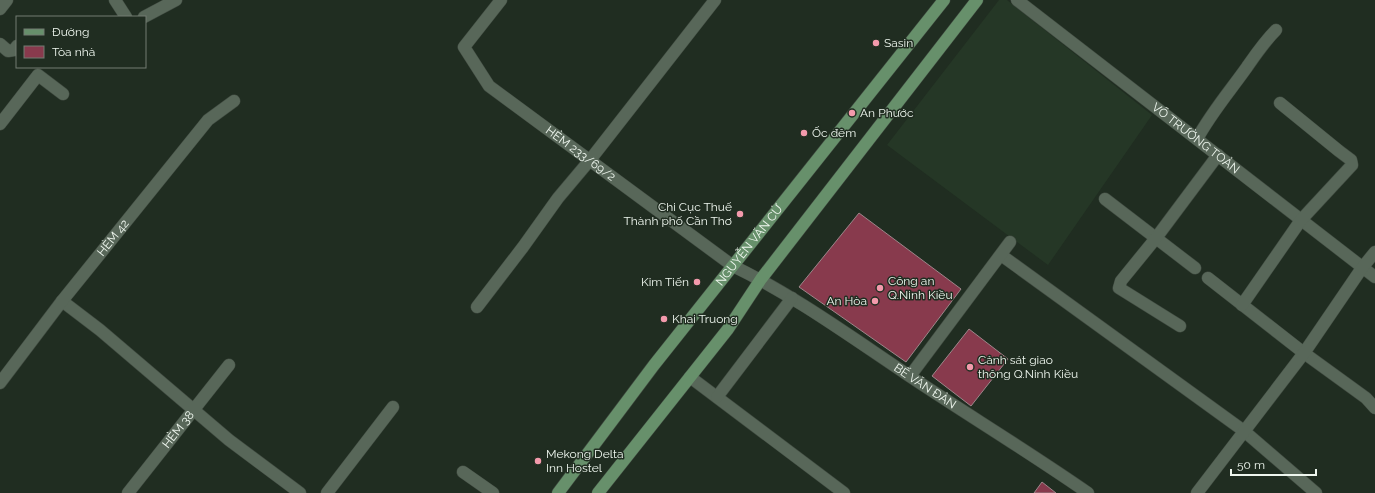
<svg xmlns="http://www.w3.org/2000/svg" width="1375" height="493" font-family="Raleway,sans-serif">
<rect width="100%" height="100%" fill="#202d21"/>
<!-- built -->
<path fill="#253726" d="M999,0H1007L1152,115L1048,265L887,145Z"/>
<!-- building -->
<path fill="#883a4d" stroke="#9d868a" d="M859,213L961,289L906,362L799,287Z
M969,329L1008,359L971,406L932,376Z
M1042,482L1056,493H1034Z"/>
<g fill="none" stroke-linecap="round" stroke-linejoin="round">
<!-- minor casing -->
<g stroke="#404b41" stroke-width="13">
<g id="minor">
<path d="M115,0L126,17"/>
<path id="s1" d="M501,0L464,47L489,86L733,266C795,296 851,337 908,375C968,415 1029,452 1088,493"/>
<path id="s2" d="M1017,0L1375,277"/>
<path d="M0,9L7,0"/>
<path d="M144,17L176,0"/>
<path d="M0,44L8,51L14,50L17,46"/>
<path d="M0,124L38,75L63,94"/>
<path d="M1197,139C1211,113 1230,91 1247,67C1256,54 1264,42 1276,30"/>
<path d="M1105,199L1195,268"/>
<path d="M1001,255L1244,431L1316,493"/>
<path d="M1208,278L1304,353L1366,398L1375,408"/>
<path d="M62,301L100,330L229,440L300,493"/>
<path d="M1242,305L1301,220L1352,165L1351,160L1339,151L1280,103"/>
<path d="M477,307L523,247L558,198L590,160L715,0"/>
<path d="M1180,326L1119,288L1121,281L1156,238L1218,155"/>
<path d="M910,376L1010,242"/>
<path d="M690,377L844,493"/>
<path id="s3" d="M0,383L62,301L208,120L234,101"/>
<path d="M717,397L792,298"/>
<path d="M463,472L493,493"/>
<path id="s4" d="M128,493L229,365"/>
<path d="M327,493L393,407"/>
<path d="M1197,493L1304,353L1362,268L1375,252"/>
</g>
</g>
<!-- major casing -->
<g stroke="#404b41" stroke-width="13">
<g id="major">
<path id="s5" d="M558,493L654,365L944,0"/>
<path d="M598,493L728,329L761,279L977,0"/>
</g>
</g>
<!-- minor -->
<use href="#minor" stroke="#586759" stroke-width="12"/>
<!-- major -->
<use href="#major" stroke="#67906b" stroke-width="12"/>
</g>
<!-- markers -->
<g fill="#f39aac" stroke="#202d21" stroke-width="1.5">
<circle cx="876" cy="43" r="4"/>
<circle cx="852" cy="113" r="4"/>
<circle cx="804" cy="133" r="4"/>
<circle cx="740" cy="214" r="4"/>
<circle cx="697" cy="282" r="4"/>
<circle cx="880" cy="288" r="4"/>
<circle cx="875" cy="301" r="4"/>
<circle cx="664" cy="319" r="4"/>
<circle cx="970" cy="367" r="4"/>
<circle cx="538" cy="461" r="4"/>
</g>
<g text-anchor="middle" stroke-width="3" stroke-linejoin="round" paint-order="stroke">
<!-- poi labels -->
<g font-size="12" fill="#eef6ee" stroke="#202d21" text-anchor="start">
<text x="884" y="47">Sasin</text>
<text x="860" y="117">An Phước</text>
<text x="812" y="137">Ốc đêm</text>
<text x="732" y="211" text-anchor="end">Chi Cục Thuế<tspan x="732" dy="14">Thành phố Cần Thơ</tspan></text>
<text x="888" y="285">Công an<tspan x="888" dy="14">Q.Ninh Kiều</tspan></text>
<text x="689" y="286" text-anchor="end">Kim Tiến</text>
<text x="867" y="305" text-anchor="end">An Hòa</text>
<text x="672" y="323">Khai Truong</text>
<text x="978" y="364">Cảnh sát giao<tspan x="978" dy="14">thông Q.Ninh Kiều</tspan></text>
<text x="546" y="458">Mekong Delta<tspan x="546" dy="14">Inn Hostel</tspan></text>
</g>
<!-- street labels -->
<g font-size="12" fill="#eef6ee" stroke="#202d21">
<text dy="4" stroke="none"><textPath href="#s2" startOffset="226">VÕ TRƯỜNG TOẢN</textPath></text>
<text dy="4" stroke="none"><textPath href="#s1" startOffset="220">HẺM 233/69/2</textPath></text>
<text dy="4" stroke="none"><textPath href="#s3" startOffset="184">HÈM 42</textPath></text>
<text dy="4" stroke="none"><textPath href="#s5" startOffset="313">NGUYỄN VĂN CỪ</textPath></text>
<text dy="4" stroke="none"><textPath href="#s1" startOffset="636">BẾ VĂN ĐÀN</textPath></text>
<text dy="4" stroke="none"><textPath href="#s4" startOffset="81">HÈM 38</textPath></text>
</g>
</g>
<!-- legend -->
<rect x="16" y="16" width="130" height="52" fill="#202d21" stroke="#727d73"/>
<rect x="24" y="29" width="20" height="6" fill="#67906b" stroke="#727d73"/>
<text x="52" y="36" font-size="12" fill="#eef6ee">Đường</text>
<rect x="24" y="46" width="20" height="12" fill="#883a4d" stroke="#727d73"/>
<text x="52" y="56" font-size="12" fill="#eef6ee">Tòa nhà</text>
<!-- scale -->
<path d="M1231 469v6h85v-6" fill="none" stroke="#eef6ee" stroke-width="2"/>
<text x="1237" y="469" font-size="12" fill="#eef6ee" stroke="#202d21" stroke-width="3" paint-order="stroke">50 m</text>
</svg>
